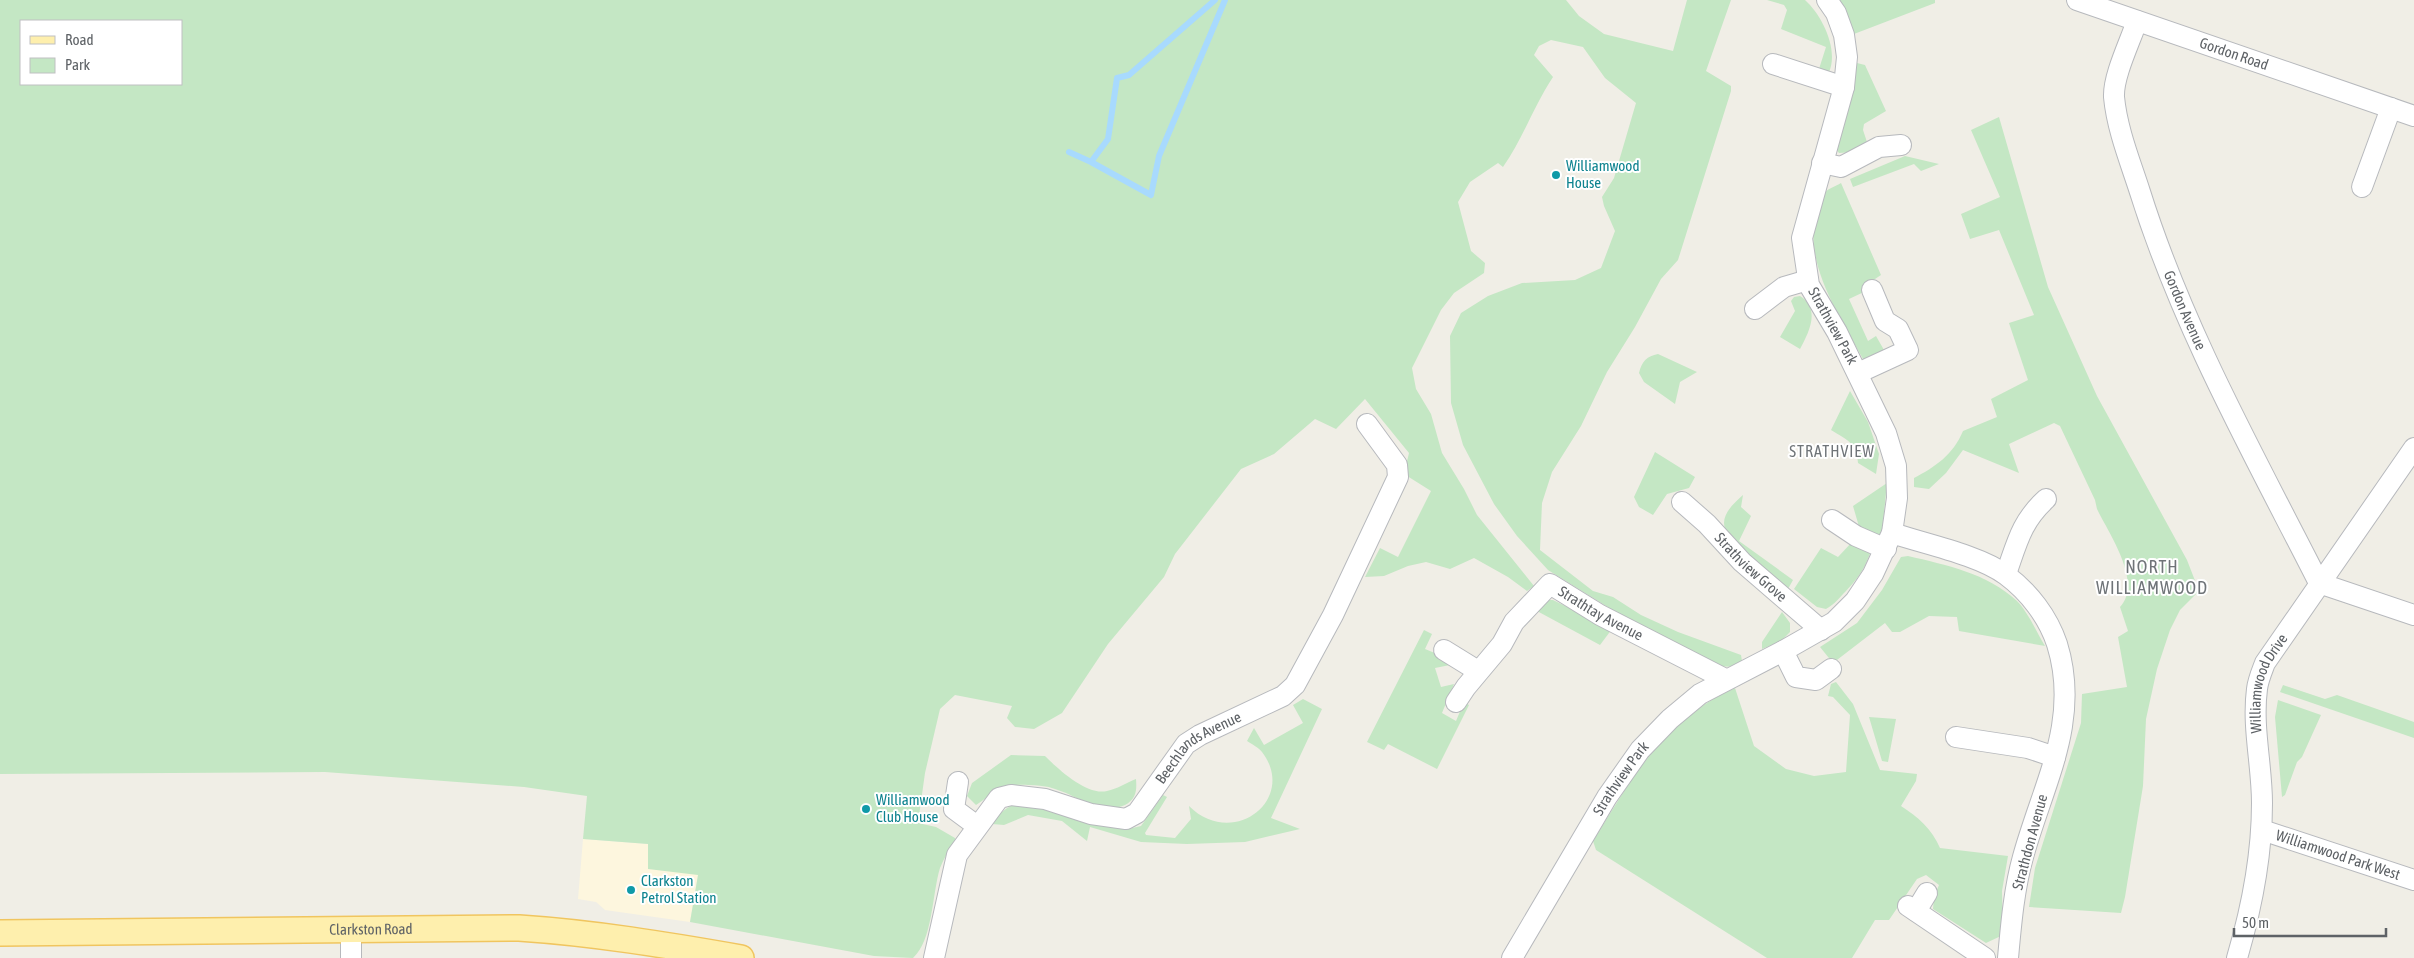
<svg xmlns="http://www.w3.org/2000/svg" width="2414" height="958" font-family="'Asap Condensed',sans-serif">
<rect width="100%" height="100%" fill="#f0eee6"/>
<!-- commercial -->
<path fill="#fdf6de" d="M583,839L648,844L698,875L690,922L605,910L596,902L578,899Z"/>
<!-- green -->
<path fill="#c4e7c4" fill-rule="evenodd" d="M0,0H1566L1579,16L1604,34L1673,51L1687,0H1731L1706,71L1731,86V91L1678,260L1661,279L1635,327L1607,372L1581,426L1552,472L1542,503L1540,550L1593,591L1613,597L1641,615L1678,632L1741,655L1742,661L1736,667L1715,666L1640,627L1548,570L1517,536L1494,504L1463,445L1451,403L1450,336L1461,313L1488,296L1522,283L1575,280L1601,268L1615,231L1604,206L1602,197L1614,178L1636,103L1605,78L1583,47L1551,40L1539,46L1534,55L1553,77C1534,106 1523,138 1503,167L1498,163L1470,182L1458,202L1471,251L1485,263L1484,273L1454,293L1441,310L1412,368L1416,389L1431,414L1442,453L1464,489L1477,515L1534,586L1527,591L1508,577L1474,558L1450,569L1426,562L1408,566L1384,576L1365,577L1380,548L1398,557L1431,491L1404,474L1409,453L1365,399L1336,429L1315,419L1274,454L1241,469L1175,554L1164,577L1108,644L1062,713L1034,729L1015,727L1007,718L1012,706L955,695L940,709L925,773L918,823L936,827L955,838L956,841C949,849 944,858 940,868C932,894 933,940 913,958L874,956L690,922L698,875L648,869V844L583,839L587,796L524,787L325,772L0,774ZM21,21H181V84H21Z
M1767,0H1805C1822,15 1839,50 1829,72L1819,69L1826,47L1781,29L1787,10L1784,5Z
M1839,0H1935V3L1854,34Z
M1857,63L1865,65L1886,111L1864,124L1863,130L1867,142C1861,148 1849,153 1839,153L1835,148Z
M1999,117L2048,287L2097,396L2187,560L2199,591L2180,610L2170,630L2157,669L2146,719L2143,786L2125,897L2121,913L2029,907L2035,868L2081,723L2082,694L2127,687L2118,637L2128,631L2120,607C2143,582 2109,534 2097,509L2095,500L2060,426L2054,423L2009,444L2019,473L1963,450L1946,473L1929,489L1914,487V478C1935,467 1953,455 1963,431L1997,417L1991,399L2028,380L2009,323L2034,315L1999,230L1970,239L1961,214L2000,197L1971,130Z
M1905,156L1939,164L1921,171L1914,164L1853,187L1850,179Z
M1841,183L1881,275L1869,283L1866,291L1849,299L1868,341L1876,336L1884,350L1870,359H1863C1840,316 1803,264 1816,213C1818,207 1818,200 1822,195C1827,189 1834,187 1841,183Z
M1800,296C1821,309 1809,332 1800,349L1780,337L1795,311L1791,301L1794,297Z
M1658,354L1697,372L1680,382L1675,404L1644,382L1639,373C1642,361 1647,356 1658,354Z
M1850,391L1868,422L1879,454L1876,474L1858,463C1857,443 1847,440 1831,430Z
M1655,452L1695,477L1689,488L1667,494L1653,515L1639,507L1634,497Z
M1887,483L1882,533L1874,539L1860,530L1853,506Z
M1743,495L1741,507L1751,516L1739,541L1793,580L1788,589C1772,576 1724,544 1724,523C1724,512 1735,502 1743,495Z
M1853,541L1872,548C1865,568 1860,576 1846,591C1839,598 1835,604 1826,609L1817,607L1794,589L1821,548L1838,557Z
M1908,556C1946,565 1987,573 2017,601C2028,612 2037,633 2045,646L1959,631L1957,617L1929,616L1900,632H1892L1885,623L1833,663L1820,647L1857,623L1882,590L1901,557Z
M1549,600H1553L1612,629L1600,645L1537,611Z
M1782,612L1790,623V632L1781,641L1762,649V642Z
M1424,630L1432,634L1425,649L1447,658L1450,665L1435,668L1441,687L1454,684L1442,713L1456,721L1464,702L1469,705L1437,769L1388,744L1384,750L1367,742Z
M1836,682L1853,704L1880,770L1917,774L1916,781L1901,806C1918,817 1932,829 1940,848L2008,856L2002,891L2003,935L1986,943L1933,909L1934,897L1939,885L1926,875L1917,879L1889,920H1875L1852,958H1767L1596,850L1593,841C1633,777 1663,720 1735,688L1754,746L1786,769L1814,776L1846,772L1850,715L1833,697L1828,696L1831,684Z
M2283,685L2325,699L2337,695L2414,722V738L2280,692Z
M1303,699L1322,709L1271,818L1300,829L1245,842L1187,844L1141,842L1090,827L1087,841L1062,821L1028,815L1004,825L992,824C1000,813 1007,805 1021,803L1128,829L1141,826L1163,795L1167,797L1145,833L1146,835L1175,838L1191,819L1189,806C1233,850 1298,799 1262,752C1259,748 1252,744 1247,741L1254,728L1264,745L1303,723L1293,705Z
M2278,700L2321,715L2302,757L2297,762L2285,795L2282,797L2275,717Z
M1869,717L1896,719L1888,762L1882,761Z
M1011,755L1045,756C1058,769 1087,796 1107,791C1117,789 1126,783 1136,779C1137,791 1136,799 1125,805C1099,816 1079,796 1055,789C1047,786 1037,785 1028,785C1005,783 993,793 976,805L967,796L972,783Z"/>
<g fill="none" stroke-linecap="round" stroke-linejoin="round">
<!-- stream -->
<path stroke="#a8dafe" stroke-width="6" d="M1069,152L1091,162L1108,139L1117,78L1129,75L1215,0
M1091,162L1151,195L1159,156L1225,0"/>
<!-- minor casing -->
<g stroke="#b7b9bd" stroke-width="22">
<g id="minor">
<path id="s1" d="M2077,0L2414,116"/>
<path id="s2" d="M2137,21C2130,42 2113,76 2114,97C2117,129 2130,161 2140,192C2183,329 2254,455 2319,583L2414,615"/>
<path d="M1773,64L1844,87"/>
<path d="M1822,163L1841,167L1879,147L1901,145"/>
<path d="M2362,187L2391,108"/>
<path d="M1755,309L1784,287L1808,280"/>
<path d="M1858,373L1908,350L1898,329L1885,321L1872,290"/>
<path id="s3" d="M1682,502L1707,524L1742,562L1821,630"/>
<path d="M1832,520L1856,536L1886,549"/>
<path d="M1892,533C1925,544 1979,555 2006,575C2029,592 2048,617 2057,644C2081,721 2043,784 2023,857C2014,889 2011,925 2008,958"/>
<path d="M2006,574C2017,543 2021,522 2046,499"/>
<path d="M1444,650L1478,671"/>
<path d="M1783,651L1796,677L1816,680L1831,669"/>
<path id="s4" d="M1456,702L1466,687L1502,644L1514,622L1550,584L1600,615L1725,679"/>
<path d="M1956,737L2028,748L2055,757"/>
<path d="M958,782L954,809L977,826"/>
<path id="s5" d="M2262,830L2414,880"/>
<path d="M1908,906L1985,958"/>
<path d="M1916,911L1927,893"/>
<path d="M351,958V928"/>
<path id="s6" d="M934,958L957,855L999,798L1011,795L1045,799L1091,814L1126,819L1137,813L1186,744L1200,735L1283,696L1295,685L1333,615L1398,477L1397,465L1367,424"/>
<path id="s7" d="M1512,958L1607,797L1640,750L1670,719L1700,694L1783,651L1834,622L1855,601L1873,574L1892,533L1897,498L1896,466L1886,433L1837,332L1809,285L1802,238L1844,87L1847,57L1844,35L1836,13L1827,0"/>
<path id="s8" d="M2237,958C2252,907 2262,857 2262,803C2262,765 2252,727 2257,689C2258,680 2262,671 2265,663L2414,448"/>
</g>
</g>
<!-- major casing -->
<g stroke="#f0c55f" stroke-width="28">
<g id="major">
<path id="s9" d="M0,933L519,928C594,933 667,945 741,958"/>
</g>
</g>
<!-- minor -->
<use href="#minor" stroke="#fff" stroke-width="20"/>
<!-- major -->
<use href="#major" stroke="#feefad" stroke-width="25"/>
</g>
<!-- markers -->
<g fill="#0f9aa8" stroke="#fff" stroke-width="2">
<circle cx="1556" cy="175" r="5"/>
<circle cx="866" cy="809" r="5"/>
<circle cx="631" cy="890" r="5"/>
</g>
<g text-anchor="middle" stroke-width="4" stroke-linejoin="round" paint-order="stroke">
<!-- street labels -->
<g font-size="15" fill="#5e6266" stroke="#fff">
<text dy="5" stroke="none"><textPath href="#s1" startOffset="166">Gordon Road</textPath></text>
<text dy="5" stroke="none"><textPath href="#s2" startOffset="305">Gordon Avenue</textPath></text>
<text transform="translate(1833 326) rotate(61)" y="5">Strathview Park</text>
<text dy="5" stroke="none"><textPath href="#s3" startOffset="95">Strathview Grove</textPath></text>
<text dy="5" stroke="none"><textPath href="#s4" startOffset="210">Strathtay Avenue</textPath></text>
<text dy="5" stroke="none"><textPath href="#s8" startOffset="280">Williamwood Drive</textPath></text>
<text dy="5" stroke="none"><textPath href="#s6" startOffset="411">Beechlands Avenue</textPath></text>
<text dy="5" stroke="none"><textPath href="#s7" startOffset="210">Strathview Park</textPath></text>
<text transform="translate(2030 842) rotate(-75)" y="5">Strathdon Avenue</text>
<text dy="5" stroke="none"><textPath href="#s5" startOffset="80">Williamwood Park West</textPath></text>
<text dy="5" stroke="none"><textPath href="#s9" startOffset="371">Clarkston Road</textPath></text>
</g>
<!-- culture labels -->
<g font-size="15" fill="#0d838f" stroke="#fff" text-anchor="start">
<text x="1566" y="171">Williamwood<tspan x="1566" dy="17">House</tspan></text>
<text x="876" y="805">Williamwood<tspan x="876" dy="17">Club House</tspan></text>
<text x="641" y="886">Clarkston<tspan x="641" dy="17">Petrol Station</tspan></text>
</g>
<!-- neighbourhood labels -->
<g font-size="16" letter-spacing="1" fill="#6f7478" stroke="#fff">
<text x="1832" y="457">STRATHVIEW</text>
</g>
<!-- quarter labels -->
<g font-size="18" letter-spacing="1" fill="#6f7478" stroke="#fff">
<text x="2152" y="573">NORTH<tspan x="2152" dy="21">WILLIAMWOOD</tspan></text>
</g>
</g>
<!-- legend -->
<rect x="20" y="20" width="162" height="65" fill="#ffffff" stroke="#bfc0c2"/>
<rect x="30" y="36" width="25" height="8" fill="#feefad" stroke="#bfc0c2"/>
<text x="65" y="45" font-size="15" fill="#5e6266">Road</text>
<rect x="30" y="58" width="25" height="15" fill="#c4e7c4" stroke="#bfc0c2"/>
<text x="65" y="70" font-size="15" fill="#5e6266">Park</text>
<!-- scale -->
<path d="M2234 928v8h152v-8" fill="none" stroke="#5e6266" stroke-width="2.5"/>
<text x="2242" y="928" font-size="15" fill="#5e6266" stroke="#ffffff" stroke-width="4" paint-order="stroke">50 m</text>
</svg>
